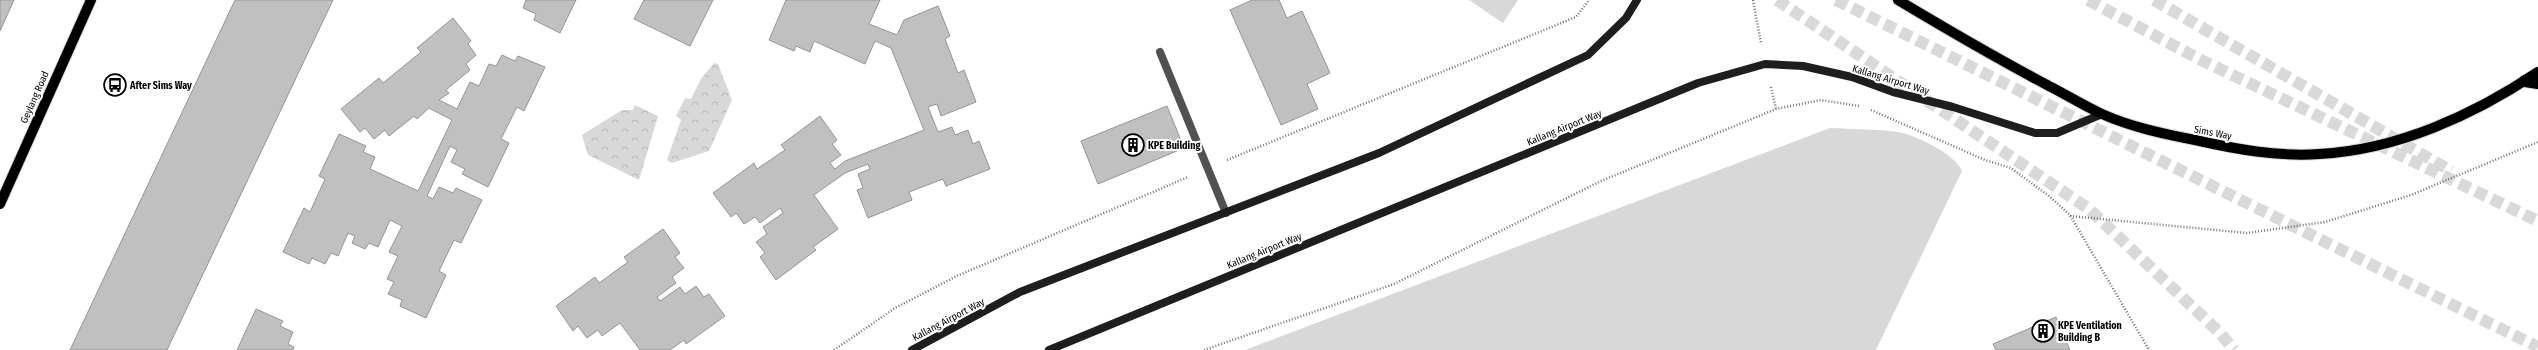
<svg xmlns="http://www.w3.org/2000/svg" width="2538" height="350" font-family="'Fira Sans Condensed',sans-serif">
<defs>
<pattern id="forest-crowns" width="20" height="18" patternUnits="userSpaceOnUse"><rect width="20" height="18" fill="#d8d8d8"/><path d="M2 6a3 3 0 1 1 6 0M12 15a3 3 0 1 1 6 0" fill="none" stroke="#b8b8b8"/></pattern>
</defs>
<rect width="100%" height="100%" fill="#fff"/>
<!-- green -->
<path fill="#d8d8d8" d="M1469,0H1518L1503,23Z
M1830,128C1852,129 1875,129 1898,132C1916,135 1955,154 1962,171L1876,350H1245Z"/>
<!-- forest -->
<path fill="url(#forest-crowns)" d="M714,63L718,64L732,100L709,151L672,163L667,160L681,120L676,116L685,98L691,99L701,79Z
M635,105L658,116L639,180L588,155L582,135L622,110H633Z"/>
<!-- building -->
<path fill="#c0c0c0" stroke="#959595" d="M0,0H14L0,31Z
M235,0H333L167,350H70Z
M526,0H576L560,33L534,20L536,14L523,8Z
M644,0H713L690,46L634,19Z
M786,0H880L869,24L897,35L904,20L938,6L950,36L945,39L958,73L964,70L976,102L941,116L937,104L928,107L938,132L952,127L955,135L968,130L973,144L979,141L990,169L946,186L943,179L909,192L912,200L868,218L857,190L863,188L858,174L870,169L868,164L845,173L814,195L838,229L813,247L816,250L776,280L760,257L765,253L756,242L767,234L763,227L783,213L780,208L760,223L755,217L744,224L736,213L731,217L713,193L754,163L757,169L785,150L781,145L820,116L837,140L832,144L841,155L830,163L835,169L845,161L924,130L891,48L875,41L865,64L814,41L810,52L796,46L794,51L769,40Z
M1252,0H1279L1287,18L1302,11L1330,73L1307,84L1318,109L1281,125L1230,10Z
M453,18L471,41L468,44L476,55L466,64L470,70L446,90L449,93L439,100L457,109L470,82L479,86L489,64L496,66L502,55L515,61L518,56L545,67L524,111L517,107L501,139L509,143L488,187L462,174L465,169L451,162L457,150L450,146L427,196L433,199L439,187L453,193L456,188L482,200L461,243L454,240L439,271L446,275L426,318L400,306L402,300L388,294L394,282L387,279L398,256L389,252L402,226L390,220L378,247L369,243L365,249L352,243L355,236L348,233L338,256L331,253L325,264L312,258L309,264L283,252L304,208L310,212L325,179L319,176L339,134L366,146L363,152L375,157L370,169L418,191L452,120L429,108L417,119L414,116L389,136L385,130L374,139L365,128L360,132L341,109L379,78L383,83L421,52L417,48Z
M1167,106L1184,148L1098,184L1081,141Z
M663,229L680,253L675,257L684,268L672,277L676,283L657,297L660,301L680,287L685,294L696,286L704,297L709,294L725,316L686,344L684,340L670,350H640L620,323L602,336L598,330L587,338L578,326L573,331L556,306L595,277L599,283L628,262L624,257Z
M256,309L283,321L280,326L293,332L288,344L294,347L293,350H237Z
M2056,317L2070,350H1996L1993,344Z"/>
<g fill="none" stroke-linecap="round" stroke-linejoin="round">
<!-- highway-tunnel -->
<path stroke="#d9d9d9" stroke-width="12" stroke-dasharray="12 6" stroke-linecap="butt" d="M1777,0L2089,209L2220,333L2234,350
M1836,0L2538,347
M2088,0L2199,59L2538,221
M2154,0L2451,171"/>
<!-- primary casing -->
<g stroke="#dbdbdb" stroke-width="12">
<path id="primary" d="M1898,0C1948,30 1998,59 2049,86C2067,95 2084,106 2102,114C2131,127 2164,134 2195,140C2235,149 2278,157 2319,154C2397,150 2474,115 2538,72
M0,204L91,0"/>
</g>
<!-- highway casing -->
<g stroke="#dbdbdb" stroke-width="14">
<path id="highway" d="M2525,81L2538,83"/>
</g>
<!-- path -->
<path stroke="#737373" stroke-width="2.5" stroke-dasharray="1 2" stroke-linecap="butt" d="M1753,0L1761,43
M1771,87L1776,109
M1871,110L1985,160L2011,168L2049,196L2070,215L2149,350
M1227,160L1576,17L1589,0
M2070,216L2247,233L2325,222L2411,195L2538,142
M834,350L895,308L957,276L1188,177
M1204,350L1394,284L1601,181L1776,109L1821,100L1859,106"/>
<!-- lane -->
<path stroke="#515151" stroke-width="8" d="M1160,52L1226,213"/>
<!-- secondary -->
<path stroke="#1e1e1e" stroke-width="8" d="M912,350L1020,292L1379,153L1588,55L1626,18L1637,0
M1049,350L1698,83L1765,64L1803,66L1852,77L1893,92L1953,107L2035,133H2057L2102,114"/>
<!-- primary -->
<use href="#primary" stroke="#000" stroke-width="10"/>
<!-- highway -->
<use href="#highway" stroke="#000" stroke-width="12"/>
</g>
<!-- icons -->
<defs>
<g id="bus-ring" transform="scale(1.15)"><circle r="9.5" fill="#fff" stroke="#000" stroke-width="1.5"/><path d="M-5-6H5V4H4V6H2V4H-2V6H-4V4H-5ZM-3.5-4V0h7V-4ZM-3.5 1.2v1.5H-2V1.2ZM2 1.2v1.5H3.5V1.2Z" fill="#000"/></g>
<g id="building-ring" transform="scale(1.15)"><circle r="9.5" fill="#fff" stroke="#000" stroke-width="1.5"/><path d="M-4-6H4V6H1V3H-1V6H-4ZM-2.5-4.3h1.7v1.8h-1.7ZM.8-4.3h1.7v1.8H.8ZM-2.5-1h1.7V.8h-1.7ZM.8-1h1.7V.8H.8Z" fill="#000"/></g>
</defs>
<g fill-rule="evenodd">
<use href="#bus-ring" x="115" y="85"/>
<use href="#building-ring" x="1133" y="145"/>
<use href="#building-ring" x="2043" y="331"/>
</g>
<g text-anchor="middle" stroke-width="4" stroke-linejoin="round" paint-order="stroke">
<!-- street labels -->
<g font-size="10" fill="#000" stroke="#fff">
<text transform="translate(1891 79) rotate(17)" y="4">Kallang Airport Way</text>
<text transform="translate(34 97) rotate(-66)" y="4">Geylang Road</text>
<text transform="translate(1564 127) rotate(-22)" y="4">Kallang Airport Way</text>
<text transform="translate(2213 132) rotate(11)" y="4">Sims Way</text>
<text transform="translate(1264 250) rotate(-22)" y="4">Kallang Airport Way</text>
<text transform="translate(948 319) rotate(-28)" y="4">Kallang Airport Way</text>
</g>
<!-- poi labels -->
<g font-size="10" font-weight="bold" fill="#000" stroke="#fff" text-anchor="start">
<text x="130" y="89">After Sims Way</text>
<text x="1148" y="149">KPE Building</text>
<text x="2058" y="329">KPE Ventilation<tspan x="2058" dy="12">Building B</tspan></text>
</g>
</g>
</svg>
